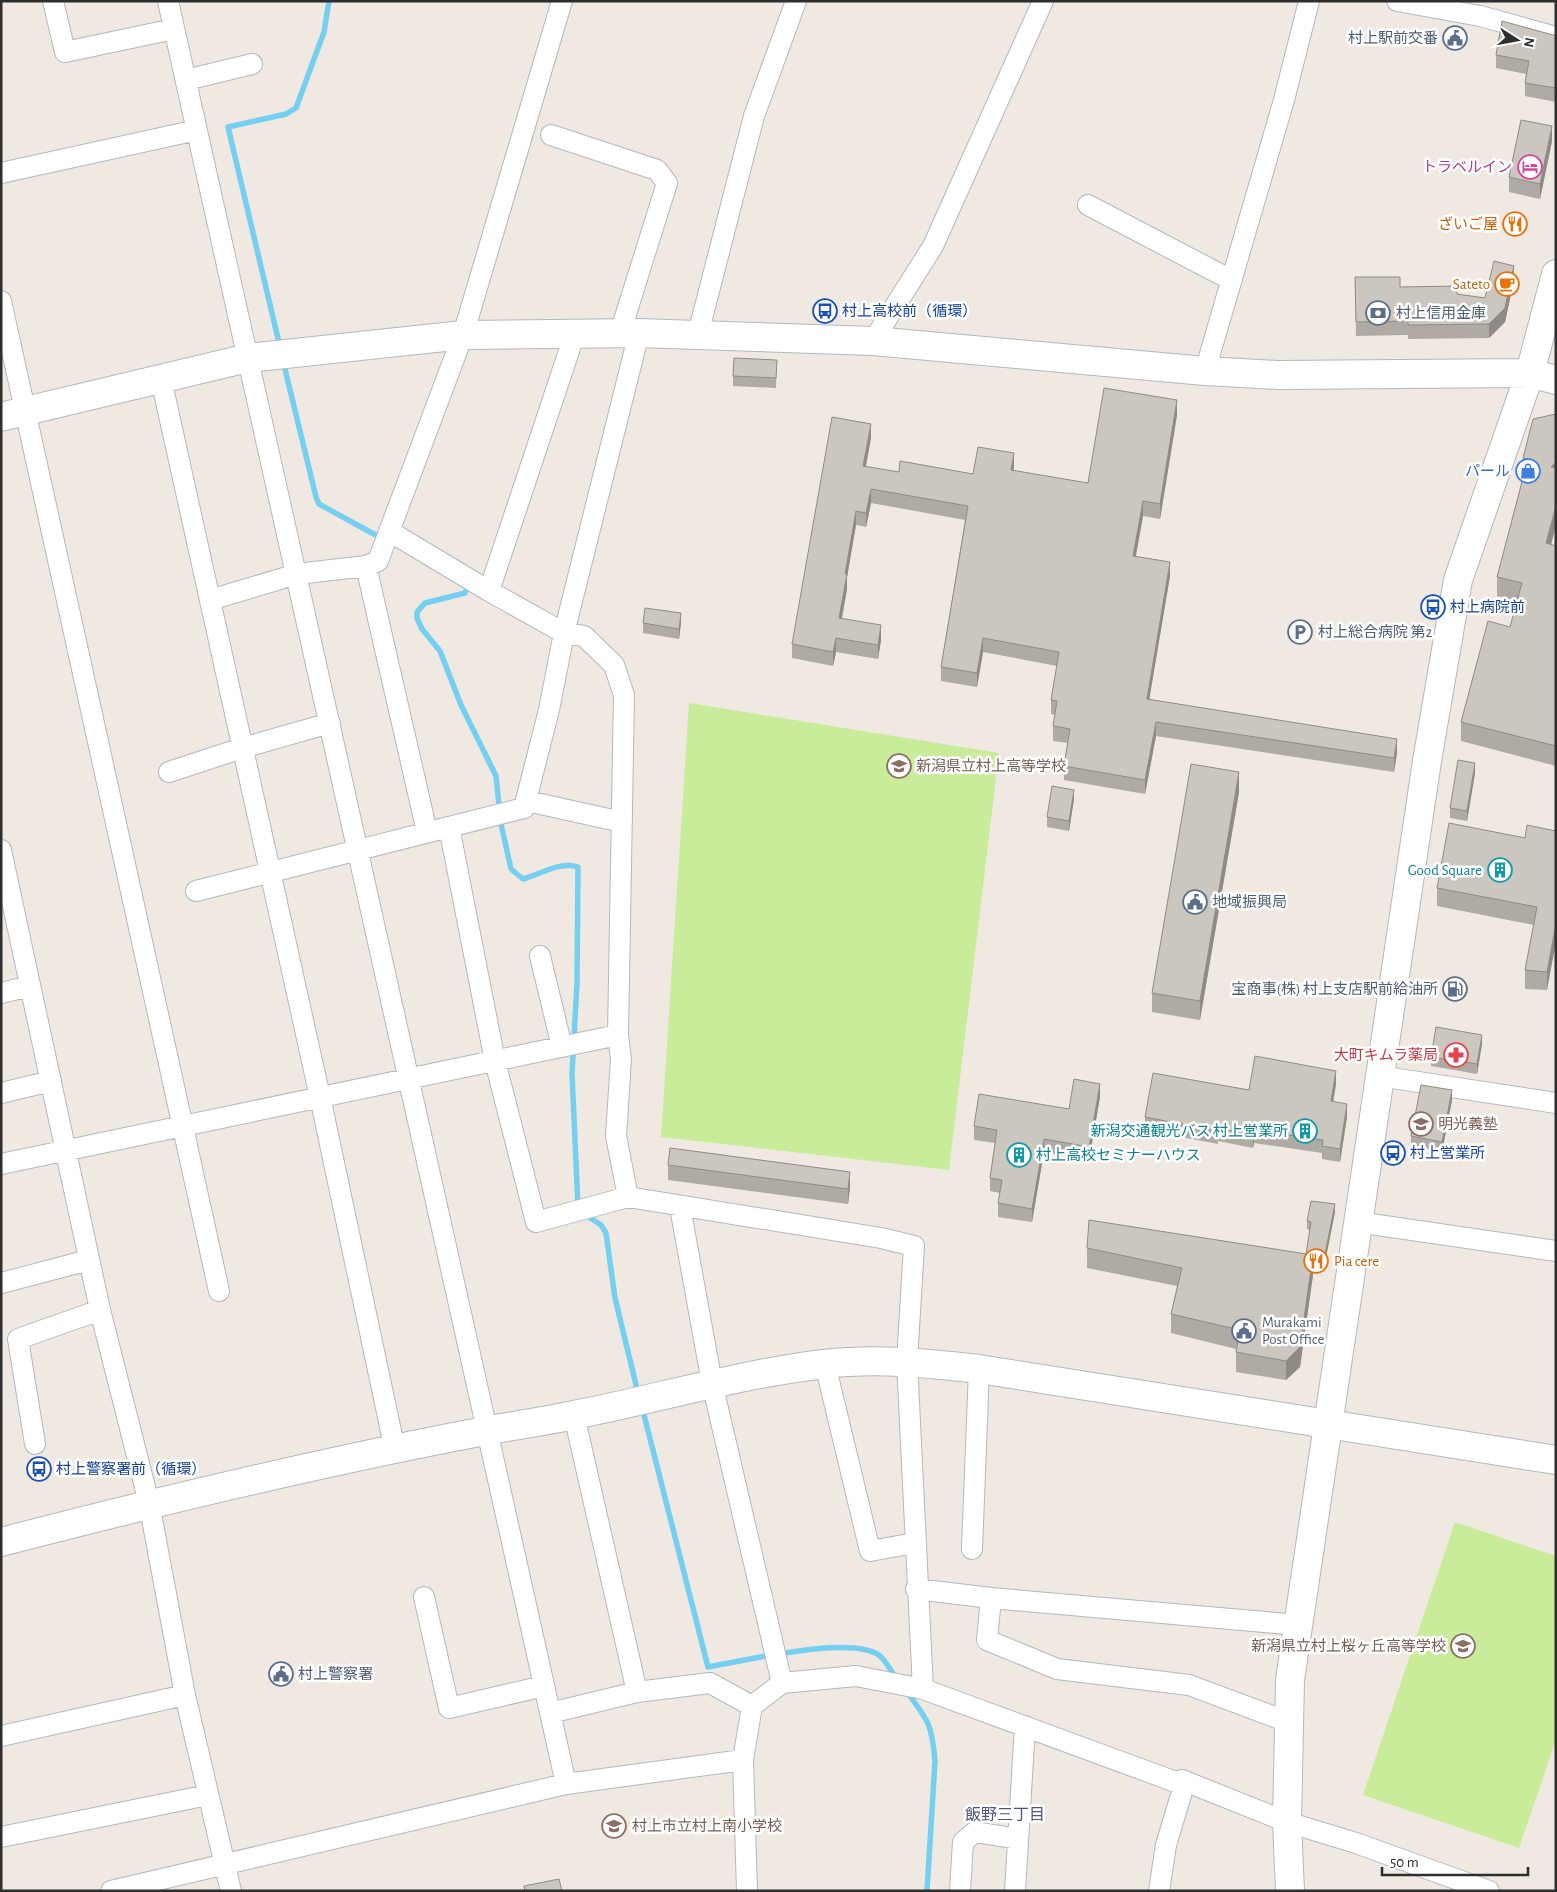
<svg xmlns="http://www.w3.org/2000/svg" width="1557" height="1892" font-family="'Alegreya Sans','Noto Sans JP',sans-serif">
<rect width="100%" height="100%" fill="#efe9e1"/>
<!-- pitch -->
<path fill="#c9ec9a" d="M689,703L999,753L949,1170L661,1137Z
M1455,1522L1556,1556V1740L1519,1848L1363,1795Z"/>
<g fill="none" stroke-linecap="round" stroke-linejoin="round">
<!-- stream -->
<path stroke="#75cff0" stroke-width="5.5" d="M280,347L228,127L286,114L296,108L324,32L329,1
M283,361L316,497L319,504L383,539
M465,584L467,588L465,593L425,603L417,612V618L422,629L440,651L461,705L496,776L501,824L511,869L523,879C541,874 560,861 578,867L577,983L572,1074L578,1207
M584,1214L601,1225L606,1233L615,1298L638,1393
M642,1407L708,1667C744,1661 852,1634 880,1656C886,1661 891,1671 896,1678
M906,1691C928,1720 932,1724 935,1761L927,1891"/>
<!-- street casing -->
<g stroke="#b4b7c1" stroke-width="22">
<path id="street" d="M53,1L65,52L174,29
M168,1L566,1784
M1397,1L1480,16L1556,37
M186,80L252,64
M551,135L657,170L667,183L620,333
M1,173L197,130
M1088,205L1231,280
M1,301L219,1291
M698,334L754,116L796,1
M873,341L933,246L1043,1
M1205,371L1284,100L1309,1
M161,379L320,1097L395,1450
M389,531L489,591L564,633L584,636L614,665L624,695L618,1035L621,1059L616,1136L628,1197L881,1238L914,1246L907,1361L923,1689
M366,566L427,832
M489,591L575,333
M210,600L297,574L366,566L378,561L463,335L562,1
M169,772L242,748L330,723
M527,801L622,822
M449,827L495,1061L536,1222L628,1197
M1,850L100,1310L149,1503L185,1695L231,1891
M196,891L524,808L549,710L564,633L639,333
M540,956L562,1047
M1,993L30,986
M1379,1076L1556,1103
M1,1093L51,1081
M1,1164L618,1035
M680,1207L712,1383L782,1683
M1357,1222L1556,1251
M1,1283L89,1260
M825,1364L870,1551L915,1543
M574,1415L637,1692
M35,1444L18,1339L100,1310
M972,1549L979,1369
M916,1589L991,1598L1299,1625
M424,1597L449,1708L544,1686
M991,1598L987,1640L1057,1669L1189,1685L1288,1722
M550,1713L637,1692L710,1683L752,1706
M1,1736L185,1695
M1,1837L208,1795
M111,1891L566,1784L743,1760
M747,1891L743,1760L752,1706L782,1683L856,1676L923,1689L1184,1785L1182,1780L1287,1822L1356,1843L1489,1891
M960,1891L963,1842L975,1832L1018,1839
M1015,1891L1025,1726
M1159,1891L1166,1845L1184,1785"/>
</g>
<!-- secondary casing -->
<g stroke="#b4b7c1" stroke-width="30">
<path id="secondary" d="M1,417L248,358L463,335L639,333L873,341L1205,371L1278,375L1530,373L1556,380
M1,1542C163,1500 326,1461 490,1430C518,1425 546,1421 574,1415C657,1399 739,1374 824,1364C876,1358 927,1363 979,1369L1556,1460
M1290,1891L1287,1822L1290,1680L1427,761L1458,580L1530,373L1556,274"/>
</g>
<!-- street -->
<use href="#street" stroke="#fff" stroke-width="20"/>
<!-- secondary -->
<use href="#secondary" stroke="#fff" stroke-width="28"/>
</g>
<!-- wall -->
<path fill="#afaba4" d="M1553,35H1556V102L1525,96V83L1526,74L1496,68V55Z
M1552,141L1540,199L1509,192V177Z
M1355,277L1400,287L1457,294L1485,298L1514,280L1505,322L1489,338L1408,339V335L1356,336Z
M777,360L776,388L733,386V376Z
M1556,414V525L1551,545L1556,546V766L1461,741V722L1510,627L1517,601L1497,596V577L1523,477V458Z
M1177,415L1160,519L1143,516L1136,556L1170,576L1149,699L1397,753L1394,772L1156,736L1145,794L1064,780V766L1068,743L1053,741V726L1055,715L1051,714V700L1057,666L983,652L977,687L941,681V667L965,520L871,503L866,527L856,525L847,577V589L842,619L881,640L878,659L836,652L833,666L792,658V644L871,438L866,467L899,472L973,474L1014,467L1013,471L1088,483Z
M643,623H681L679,639L643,633Z
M1475,773L1467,821L1450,818V808Z
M1239,792L1200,1020L1152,1012V993Z
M1074,799L1069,831L1047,827V817Z
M1556,831L1547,990L1525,989V970L1534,925L1437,906V888L1525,838Z
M1482,1044L1477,1074L1431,1066V1057Z
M1336,1084L1333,1102L1347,1117L1340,1162L1322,1159V1153L1254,1143L1253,1148L1218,1141V1144L1145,1130V1117Z
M1100,1097L1089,1160L1044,1152L1032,1222L998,1217V1203L1000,1193L990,1191V1178L995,1143L974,1140V1126L1069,1109Z
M1452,1100L1442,1152L1411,1145V1136Z
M668,1165L850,1187L848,1204L668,1180Z
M1335,1212L1323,1272L1313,1270V1275L1300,1367L1286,1380L1236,1372V1349L1171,1333V1314L1177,1286L1087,1268V1248L1306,1254L1310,1230L1307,1229V1221Z"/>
<!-- shaded-wall -->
<path fill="#8e8b86" d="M1552,126V141L1540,199V184Z
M1514,266V280L1505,322L1489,338V324Z
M1177,400V415L1160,519V504Z
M871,424V438L863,480V466Z
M1014,453V467L1011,485V470Z
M1556,462V481L1551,467Z
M871,489V503L866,527V513Z
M1143,501V516L1133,570V556Z
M1556,506V525L1546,563V543Z
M856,511V525L847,577V589L839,632V618L845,574Z
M1170,562V576L1147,713V699Z
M681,613V623L679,639V629Z
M881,625V640L878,659V645Z
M836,638V652L833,666V652Z
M983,638V652L977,687V673Z
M1156,722V736L1145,794V780Z
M1397,739V753L1394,772V758Z
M1475,763V773L1467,821V811Z
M1239,772V792L1200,1020V1001Z
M1074,790V799L1069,831V821Z
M1556,923V942L1547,990V972Z
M1482,1035V1044L1477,1074V1064Z
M1336,1071V1084L1331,1115V1101Z
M1100,1084V1097L1089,1160V1147Z
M1452,1090V1100L1442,1152V1142Z
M1347,1104V1117L1340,1162V1149Z
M1254,1130V1143L1253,1148V1135Z
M1044,1139V1152L1032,1222V1209Z
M850,1172V1187L848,1204V1189Z
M1335,1204V1212L1323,1272V1264Z
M1313,1255V1275L1300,1367L1286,1380V1361Z"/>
<!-- building -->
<path fill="#cbc7bf" stroke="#8e8b86" d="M1502,21L1553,35H1556V88L1525,83L1529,61L1496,55Z
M1521,120L1552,126L1540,184L1509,177Z
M1494,261L1514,266L1505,308L1489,324L1408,325V321L1356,322L1355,277H1400V287L1457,286V294L1485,298Z
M734,358L777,360L776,378L733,376Z
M1104,388L1177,400L1160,504L1143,501L1133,556L1170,562L1147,699L1397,739L1394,758L1156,722L1145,780L1064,766L1070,729L1053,726L1057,701L1051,700L1059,652L983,638L977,673L941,667L968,506L871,489L866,513L856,511L845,574H847L839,618L881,625L878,645L836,638L833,652L792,644L832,417L871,424L863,466L899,472L900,461L973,474L978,447L1014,453L1011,470L1088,483Z
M1556,414V462L1551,467L1556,468V506L1546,543L1556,546V746L1461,722L1488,621L1510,627L1522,583L1497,577L1528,459L1523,458L1533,419Z
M645,608L681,613L679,629L643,623Z
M1458,760L1475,763L1467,811L1450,808Z
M1191,764L1239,772L1200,1001L1152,993Z
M1052,786L1074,790L1069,821L1047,817Z
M1449,823L1525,838L1527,825L1556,831V923L1547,972L1525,970L1537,907L1437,888Z
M1436,1027L1482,1035L1477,1064L1431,1057Z
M1255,1056L1336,1071L1331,1101L1347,1104L1340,1149L1322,1146L1323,1140L1254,1130L1253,1135L1218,1128V1131L1145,1117L1153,1073L1249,1090Z
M1074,1079L1100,1084L1089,1147L1044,1139L1032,1209L998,1203L1002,1180L990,1178L997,1130L974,1126L979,1094L1069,1109Z
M1421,1085L1452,1090L1442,1142L1411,1136Z
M670,1148L850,1172L848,1189L668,1165Z
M1311,1201L1335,1204L1323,1264L1313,1262V1255L1306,1254L1311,1222L1307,1221Z
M1089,1220L1313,1255L1300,1347L1286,1361L1236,1352L1240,1330L1171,1314L1182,1268L1087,1248Z
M559,1879L562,1891H525L524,1886Z"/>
<!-- icons -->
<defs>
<g id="civic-ring" transform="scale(1.25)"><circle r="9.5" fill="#fff" stroke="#5c6f8a" stroke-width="1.5"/><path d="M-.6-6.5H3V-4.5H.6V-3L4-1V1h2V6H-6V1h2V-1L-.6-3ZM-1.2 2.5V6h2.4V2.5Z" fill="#5c6f8a"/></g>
<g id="hotel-ring" transform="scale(1.25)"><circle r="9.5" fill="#fff" stroke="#d1479c" stroke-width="1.5"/><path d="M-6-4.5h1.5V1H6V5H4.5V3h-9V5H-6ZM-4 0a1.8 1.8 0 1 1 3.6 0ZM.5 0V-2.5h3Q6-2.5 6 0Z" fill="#d1479c"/></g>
<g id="restaurant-ring" transform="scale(1.25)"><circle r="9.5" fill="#fff" stroke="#e8710a" stroke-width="1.5"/><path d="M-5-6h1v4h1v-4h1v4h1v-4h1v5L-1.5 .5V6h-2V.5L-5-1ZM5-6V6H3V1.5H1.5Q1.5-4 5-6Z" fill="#e8710a"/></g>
<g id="cafe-ring" transform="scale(1.25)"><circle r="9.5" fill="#fff" stroke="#e8710a" stroke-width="1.5"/><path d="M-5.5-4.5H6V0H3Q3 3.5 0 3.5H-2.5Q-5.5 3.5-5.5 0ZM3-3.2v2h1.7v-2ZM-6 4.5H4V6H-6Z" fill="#e8710a"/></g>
<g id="bus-ring" transform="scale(1.25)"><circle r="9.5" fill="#fff" stroke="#1a4fb4" stroke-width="1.5"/><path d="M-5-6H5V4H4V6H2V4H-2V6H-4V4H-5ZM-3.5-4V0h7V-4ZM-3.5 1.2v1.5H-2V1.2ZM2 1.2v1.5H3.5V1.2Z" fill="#1a4fb4"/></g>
<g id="bank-ring" transform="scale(1.25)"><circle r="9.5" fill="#fff" stroke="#5c6f8a" stroke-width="1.5"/><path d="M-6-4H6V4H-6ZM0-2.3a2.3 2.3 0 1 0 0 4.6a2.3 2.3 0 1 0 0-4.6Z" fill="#5c6f8a"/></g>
<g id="shop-ring" transform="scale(1.25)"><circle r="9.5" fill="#fff" stroke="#3f7fe0" stroke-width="1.5"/><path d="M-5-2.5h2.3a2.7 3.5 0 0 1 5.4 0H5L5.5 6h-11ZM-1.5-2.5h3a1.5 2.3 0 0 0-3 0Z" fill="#3f7fe0"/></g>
<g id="parking-ring" transform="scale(1.25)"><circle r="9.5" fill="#fff" stroke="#5c6f8a" stroke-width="1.5"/><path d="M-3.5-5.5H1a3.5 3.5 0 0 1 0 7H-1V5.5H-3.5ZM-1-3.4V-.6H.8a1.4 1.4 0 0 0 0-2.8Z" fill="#5c6f8a"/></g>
<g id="school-ring" transform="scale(1.25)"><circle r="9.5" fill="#fff" stroke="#8d6e63" stroke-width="1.5"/><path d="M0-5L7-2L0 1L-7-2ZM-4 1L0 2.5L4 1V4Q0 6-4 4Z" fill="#8d6e63"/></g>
<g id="building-ring" transform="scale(1.25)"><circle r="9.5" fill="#fff" stroke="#0f9aa8" stroke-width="1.5"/><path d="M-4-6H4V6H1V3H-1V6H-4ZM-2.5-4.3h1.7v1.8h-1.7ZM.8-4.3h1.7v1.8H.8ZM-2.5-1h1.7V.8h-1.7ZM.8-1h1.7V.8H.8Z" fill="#0f9aa8"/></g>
<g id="fuel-ring" transform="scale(1.25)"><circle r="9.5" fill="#fff" stroke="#5c6f8a" stroke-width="1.5"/><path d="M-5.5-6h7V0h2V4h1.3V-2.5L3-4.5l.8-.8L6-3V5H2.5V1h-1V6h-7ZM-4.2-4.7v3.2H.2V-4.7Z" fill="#5c6f8a"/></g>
<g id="pharmacy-ring" transform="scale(1.25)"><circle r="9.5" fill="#fff" stroke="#e0444e" stroke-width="1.5"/><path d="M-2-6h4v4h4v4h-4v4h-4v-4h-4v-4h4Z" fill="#e0444e"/></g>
</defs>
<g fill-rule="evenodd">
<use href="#civic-ring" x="1455" y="38"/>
<use href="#hotel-ring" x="1530" y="167"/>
<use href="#restaurant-ring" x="1515" y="224"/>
<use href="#cafe-ring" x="1507" y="284"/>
<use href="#bus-ring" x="825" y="311"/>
<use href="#bank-ring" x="1378" y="313"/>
<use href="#shop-ring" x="1528" y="471"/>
<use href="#bus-ring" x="1433" y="607"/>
<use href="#parking-ring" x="1300" y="632"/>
<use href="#school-ring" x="899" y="766"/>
<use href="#building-ring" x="1500" y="870"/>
<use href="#civic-ring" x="1195" y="902"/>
<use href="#fuel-ring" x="1455" y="989"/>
<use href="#pharmacy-ring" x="1456" y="1055"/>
<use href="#school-ring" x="1421" y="1124"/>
<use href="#building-ring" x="1305" y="1131"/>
<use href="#bus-ring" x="1393" y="1153"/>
<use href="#building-ring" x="1019" y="1155"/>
<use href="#restaurant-ring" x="1316" y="1261"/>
<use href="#civic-ring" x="1244" y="1331"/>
<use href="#bus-ring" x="39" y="1469"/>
<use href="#school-ring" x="1463" y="1646"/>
<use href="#civic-ring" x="281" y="1674"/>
<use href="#school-ring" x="614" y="1826"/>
</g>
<g text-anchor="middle" stroke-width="5" stroke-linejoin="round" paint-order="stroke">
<!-- service labels -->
<g font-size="15" fill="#4e5e75" stroke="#fff" text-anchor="start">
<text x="1438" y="43" text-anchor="end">村上駅前交番</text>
<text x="1396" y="318">村上信用金庫</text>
<text x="1318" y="637">村上総合病院 第2</text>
<text x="1212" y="907">地域振興局</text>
<text x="1438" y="994" text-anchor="end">宝商事(株) 村上支店駅前給油所</text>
<text x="1262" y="1327">Murakami<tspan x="1262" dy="17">Post Office</tspan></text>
<text x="298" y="1679">村上警察署</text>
</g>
<!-- hotel labels -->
<g font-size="15" fill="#b23c85" stroke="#fff" text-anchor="end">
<text x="1512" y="172">トラベルイン</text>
</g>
<!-- food labels -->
<g font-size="15" fill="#c56008" stroke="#fff" text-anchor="end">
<text x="1498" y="229">ざいご屋</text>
<text x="1490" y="289">Sateto</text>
<text x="1334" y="1266" text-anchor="start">Pia cere</text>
</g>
<!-- transit labels -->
<g font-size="15" fill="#164399" stroke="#fff" text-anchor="start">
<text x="842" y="316">村上高校前（循環）</text>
<text x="1450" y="612">村上病院前</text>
<text x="1410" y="1158">村上営業所</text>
<text x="56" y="1474">村上警察署前（循環）</text>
</g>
<!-- shop labels -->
<g font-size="15" fill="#366cbe" stroke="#fff" text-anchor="end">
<text x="1510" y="476">パール</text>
</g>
<!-- education labels -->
<g font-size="15" fill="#785e54" stroke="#fff" text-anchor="start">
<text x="916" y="771">新潟県立村上高等学校</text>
<text x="1438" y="1129">明光義塾</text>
<text x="1446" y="1651" text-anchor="end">新潟県立村上桜ヶ丘高等学校</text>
<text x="632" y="1831">村上市立村上南小学校</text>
</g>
<!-- culture labels -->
<g font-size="15" fill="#0d838f" stroke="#fff" text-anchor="end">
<text x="1482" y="875">Good Square</text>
<text x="1288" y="1136">新潟交通観光バス 村上営業所</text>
<text x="1036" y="1160" text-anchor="start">村上高校セミナーハウス</text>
</g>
<!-- health labels -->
<g font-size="15" fill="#be3a42" stroke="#fff" text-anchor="end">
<text x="1438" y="1060">大町キムラ薬局</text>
</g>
<!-- neighbourhood labels -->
<g font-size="16" fill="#4d5680" stroke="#fff">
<text x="1005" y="1820">飯野三丁目</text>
</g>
</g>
<!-- border -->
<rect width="1557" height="1892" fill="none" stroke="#2e2e2e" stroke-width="5"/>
<!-- north arrow -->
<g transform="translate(1517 40) rotate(101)" stroke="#ffffff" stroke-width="4" paint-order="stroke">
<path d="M0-4L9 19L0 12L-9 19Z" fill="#2e2e2e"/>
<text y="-8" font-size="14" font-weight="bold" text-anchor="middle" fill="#2e2e2e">N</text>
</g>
<!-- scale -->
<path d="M1382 1867v8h146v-8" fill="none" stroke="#2e2e2e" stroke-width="2.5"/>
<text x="1390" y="1867" font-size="15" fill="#2e2e2e" stroke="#ffffff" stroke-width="4" paint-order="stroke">50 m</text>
</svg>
